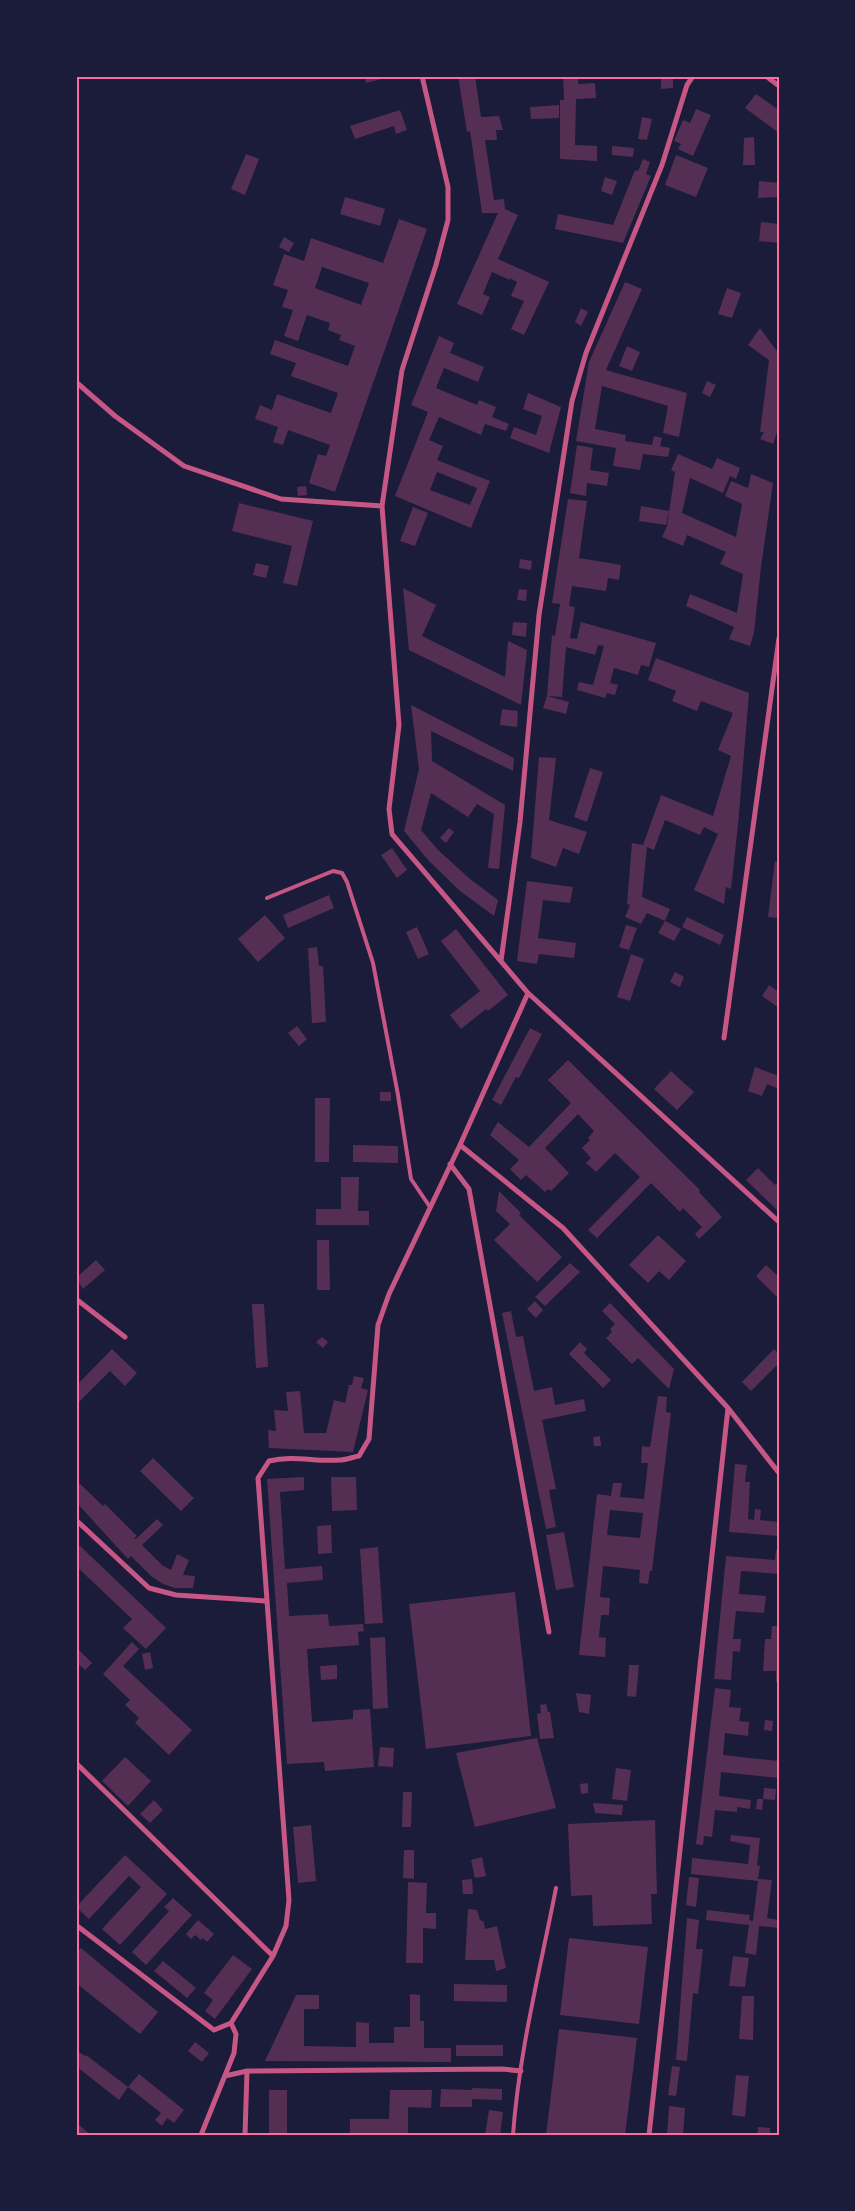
<svg xmlns="http://www.w3.org/2000/svg" width="855" height="2211" font-family="Rubik,sans-serif">
<rect width="100%" height="100%" fill="#1b1b3a"/>
<!-- building -->
<path fill="#542f53" fill-rule="evenodd" d="M365,76H389V77L366,83Z
M458,76H475L481,117L499,116L503,130H496L497,140H485L494,200L504,199L505,209L518,215L498,259L549,282L524,335L511,329L524,301L511,296L517,282L510,278V280L492,272L483,294L490,297L482,315L457,304L498,213H482L470,131L467,132Z
M563,76H578V84L595,83L596,98L576,99L575,145L597,146V161L560,159V100H564Z
M661,76H673V88L661,89Z
M756,94L779,110V133L745,108Z
M559,105V118L531,119L530,107Z
M696,109L711,115L693,156L678,149L681,144L674,141L683,120L690,123Z
M400,110L407,130L396,134L394,126L355,139L350,126Z
M642,117L652,119L647,140L638,139Z
M754,137L755,165H743L744,138Z
M612,146L634,148L633,157L612,155Z
M246,154L259,159L245,195L231,189Z
M676,155L708,168L696,197L665,185Z
M643,159L650,162L646,174L651,176L623,243L555,229L558,214L613,225L635,170L638,171Z
M605,177L617,181L612,195L601,191Z
M759,181L779,183V197L758,198Z
M345,197L385,209L380,226L340,214Z
M399,219L427,229L335,492L309,483L318,454L326,456L330,445L288,430L283,445L273,442L278,427L255,419L260,405L272,410L277,394L331,413L338,393L291,376L296,363L270,354L275,340L348,366L355,346L339,340L341,335L328,330L330,323L307,315L298,341L284,336L293,310L282,307L288,290L273,285L284,254L304,261L311,238L383,263ZM322,267L369,283L361,305L315,288Z
M761,222L779,224V243L759,241Z
M284,237L294,243L289,252L279,247Z
M625,282L642,289L606,370L687,393L679,437L663,433L668,406L602,386L595,429L626,435L625,441L652,445L654,436L662,438L660,446L670,448L668,457L643,454L640,470L613,466L616,448L576,441L589,362Z
M727,288L741,293L732,318L718,314Z
M581,308L588,312L581,326L575,322Z
M760,328L779,354V426L773,444L760,439L764,432H760L769,360L748,345Z
M439,336L454,343L450,353L484,367L478,382L444,368L436,388L477,405L479,400L496,407L492,417L509,424L506,431L485,424L481,435L439,417L429,440L443,446L437,460L490,481L471,528L395,496L428,412L411,405ZM437,472L477,488L470,505L430,490Z
M627,346L640,352L632,371L619,366Z
M707,381L716,385L710,397L702,393Z
M528,393L561,407L549,453L510,438L514,427L536,435L542,416L523,409Z
M577,445L593,448L590,470L609,473L607,486L587,483L586,496L570,493Z
M678,454L712,469L717,458L740,468L736,479L730,476L723,493L690,478L682,513L736,537L742,504L725,496L731,481L748,488L751,474L773,483L761,567L754,633L750,646L729,639L734,627L686,606L690,594L737,613L743,574L720,564L726,552L687,535L683,546L662,537L667,526L675,472L671,470Z
M306,486L307,495L298,496L297,487Z
M568,499L587,501L579,558L621,565L619,580L608,578L606,591L572,586L569,606L575,607L570,638L577,639L581,622L656,643L649,667L641,665L638,675L614,668L610,683L618,685L615,695L607,693L605,698L577,690L579,682L593,685L604,646L598,645L595,655L566,647L562,697L547,696L552,635L555,636L560,604L552,603Z
M239,503L313,521L297,586L283,583L292,546L232,531Z
M641,506L669,511L666,525L639,521Z
M413,507L428,513L415,546L400,541Z
M520,559L532,561L531,570L519,568Z
M256,563L269,566L266,578L253,575Z
M403,588L436,605L422,636L505,677L508,641L527,650L521,705L409,650Z
M519,589L527,590L526,601L517,600Z
M513,622L527,623L526,637L512,635Z
M656,658L749,693L738,825L731,889L726,887L724,904L694,890L718,834L704,827L700,835L665,820L654,850L647,847L642,897L670,909L665,921L681,929L674,941L658,933L665,921L647,913L641,924L625,917L630,905L627,904L632,843L643,845L661,795L713,816L731,756L718,750L733,713L701,701L697,711L672,701L676,691L648,680Z
M547,696L569,702L566,714L543,708Z
M411,705L514,758L513,771L431,731L432,761L505,805L499,869L488,868L494,814L477,804L468,817L431,793L421,830L438,850L470,879L498,900L494,916L460,891L429,861L404,831L419,769Z
M502,709L518,711L517,727L500,725Z
M539,757L556,758L549,820L587,832L579,854L563,848L556,867L531,858Z
M590,768L603,772L587,822L574,817Z
M449,828L454,832L446,843L440,838Z
M392,848L407,870L397,878L381,855Z
M779,858V918L768,917L775,861L777,862Z
M527,881L573,887L570,903L543,900L538,938L576,943L574,958L539,954L537,964L517,961Z
M329,895L334,908L288,928L283,915Z
M265,915L285,938L258,962L238,939Z
M687,917L724,935L720,945L682,927Z
M626,925L637,928L629,950L619,947Z
M417,927L429,954L418,959L406,932Z
M456,929L508,995L488,1011L486,1009L461,1029L450,1015L480,991L441,941Z
M317,947L319,966H323L326,1022L312,1023L308,948Z
M631,954L644,959L630,1001L617,997Z
M675,972L684,977L680,987L670,982Z
M769,985L779,992V1008L762,996Z
M297,1026L307,1039L299,1046L288,1033Z
M530,1028L542,1034L519,1078L516,1077L501,1105L492,1100Z
M568,1060L700,1190L699,1192L722,1217L699,1239L695,1234L702,1227L683,1208L680,1212L651,1183L597,1238L588,1230L640,1177L615,1153L596,1172L586,1163L591,1158L582,1148L590,1140L588,1138L594,1131L578,1114L545,1148L569,1173L551,1191L548,1189L545,1192L526,1175L521,1180L510,1169L519,1160L490,1135L498,1122L529,1147L571,1103L548,1080Z
M755,1067L779,1076V1089L767,1084L762,1096L748,1091Z
M671,1071L694,1092L677,1110L654,1089Z
M380,1092H391V1101H380Z
M315,1098H330L329,1162H315Z
M353,1145L398,1146V1163L353,1162Z
M758,1168L775,1185L779,1181V1212L746,1180Z
M341,1177H359L358,1211H369V1225H316V1209H341Z
M499,1191L521,1213L519,1215L562,1257L537,1282L494,1240L510,1224L496,1211Z
M658,1235L686,1261L669,1280L659,1271L648,1283L629,1265Z
M317,1240H329L330,1290H317Z
M96,1260L105,1270L83,1289L76,1278Z
M570,1263L580,1272L545,1306L535,1297Z
M766,1265L779,1277V1299L756,1276Z
M535,1301L543,1310L536,1318L527,1309Z
M610,1303L674,1369L669,1389L638,1358L632,1364L606,1338L612,1332L610,1329L615,1324L602,1311Z
M252,1304H264L268,1367L256,1368Z
M511,1311L516,1337L523,1336L534,1391L552,1387L555,1405L584,1399L586,1411L542,1420L556,1489L549,1490L556,1527L546,1529L502,1313Z
M322,1337L328,1342L323,1348L316,1342Z
M580,1342L587,1349L584,1353L611,1380L603,1388L569,1354Z
M112,1349L137,1373L125,1386L110,1371L76,1405V1386Z
M774,1349L779,1354V1368L776,1366L751,1391L742,1382Z
M354,1376L364,1378L361,1388L368,1390L353,1452L269,1448L268,1430L276,1431L274,1410L288,1411L286,1392L300,1391L304,1433H326L334,1400L345,1403L349,1385H352Z
M658,1396L667,1397L666,1412L671,1413L652,1571H650L648,1584L639,1583L640,1570L603,1566L600,1597L610,1598L609,1615H601L599,1637L606,1638L605,1657L579,1655L597,1494L611,1496L613,1483H622L620,1497L644,1499L648,1463H641L642,1446L650,1447ZM610,1510L643,1513L640,1538L607,1535Z
M600,1436L601,1446H594L593,1437Z
M153,1458L194,1498L181,1511L140,1471Z
M735,1464L747,1465L745,1482H750L748,1519L754,1520L755,1509L761,1510L760,1520L779,1522V1536L729,1532Z
M304,1477V1490L280,1492L285,1569L322,1566L323,1580L287,1583L289,1616L328,1614L329,1626L363,1624L364,1631L358,1632L359,1645L307,1649L312,1722L353,1719V1710L370,1709L374,1767L325,1771L324,1762L287,1764L267,1479Z
M331,1477H356L357,1510L332,1511Z
M76,1480L103,1506L105,1504L137,1536L134,1538L136,1539L157,1519L163,1525L142,1545L162,1565L171,1570L177,1554L189,1560L183,1575L195,1576L193,1588H175L163,1584L151,1576L131,1556L128,1559L76,1502Z
M331,1525L332,1553L318,1554L317,1526Z
M564,1532L574,1587L556,1590L546,1535Z
M76,1542L166,1628L146,1649L123,1628L132,1619L76,1566Z
M378,1547L383,1623L365,1624L360,1549Z
M776,1550H779V1574L741,1571L739,1594L766,1596L764,1613L736,1611L733,1639H741L740,1652L733,1651L731,1680L714,1679L726,1556L775,1560Z
M515,1592L531,1736L426,1749L409,1604Z
M772,1626H779V1682H776V1671H763L765,1639H771Z
M385,1637L388,1708L373,1709L370,1638Z
M132,1642L139,1649L123,1666L192,1730L169,1755L135,1723L139,1718L125,1705L130,1700L103,1674Z
M76,1647L92,1663L85,1670L76,1662Z
M150,1652L153,1668L145,1670L142,1654Z
M337,1665V1679L321,1680L320,1666Z
M629,1665H639L636,1697L627,1696Z
M715,1688L731,1690L729,1707L741,1708L739,1721L749,1722L748,1736L725,1733L723,1755L779,1761V1778L721,1772L719,1796L751,1800L750,1809L737,1807V1812L715,1810L712,1837L704,1836L703,1845L696,1844Z
M576,1693L591,1695L589,1714L579,1712Z
M546,1704L548,1712H550L554,1738L540,1739L537,1714L541,1713L540,1705Z
M765,1720L773,1721L772,1731L764,1730Z
M537,1738L556,1808L475,1827L456,1753Z
M380,1747L394,1748L393,1767L378,1766Z
M125,1757L151,1781L128,1806L102,1781Z
M616,1768L631,1770L627,1801L612,1799Z
M588,1783V1793L581,1794L580,1784Z
M764,1788L776,1789L775,1800L763,1799Z
M403,1792H412L411,1827H402Z
M757,1799H763L762,1810L756,1809Z
M154,1800L163,1810L150,1823L140,1814Z
M593,1803L623,1805L622,1815L595,1813Z
M655,1820L657,1894H651L652,1924L593,1926L592,1895L571,1896L568,1824Z
M311,1825L316,1881L298,1883L293,1827Z
M731,1835L760,1838L757,1865L760,1866L758,1879L772,1880L767,1918L779,1920V1928L759,1926L756,1955L745,1953L749,1925L706,1920L707,1910L750,1915L749,1920L753,1921L758,1881L691,1874L692,1858L748,1864L750,1845L730,1841Z
M404,1850H414V1879L403,1878Z
M125,1855L167,1894L120,1945L102,1929L141,1887L129,1876L89,1919L76,1907Z
M482,1857L486,1876L475,1878L471,1860Z
M689,1877L699,1878L696,1907L686,1905Z
M472,1879L473,1894H463L462,1880Z
M408,1882L427,1883L426,1913H436V1929L423,1928V1963H406Z
M173,1898L192,1915L146,1965L132,1952L169,1911L164,1907Z
M468,1909L477,1910L480,1920L484,1922L485,1929L497,1926L506,1968L496,1971L494,1960H465Z
M687,1918L699,1920L696,1949H703L698,1994L693,1993L687,2061L676,2060Z
M198,1920L214,1934L207,1942L203,1938L201,1940L195,1935L191,1939L186,1934Z
M569,1938L648,1947L639,2024L560,2015Z
M81,1948L158,2012L140,2034L76,1983V1953Z
M233,1955L252,1969L215,2019L205,2011L213,2000L204,1993Z
M733,1956L749,1958L745,1987L729,1986Z
M163,1961L196,1988L187,1998L154,1971Z
M454,1984L507,1985V2002L454,2001Z
M410,1994L420,1995V2021H424V2048H451V2062L265,2061L296,1995H319V2009H304V2046L356,2047V2022L369,2023V2043H394V2027H410Z
M742,1996H754L753,2040L739,2039Z
M559,2029L637,2038L625,2135H546Z
M195,2042L209,2053L202,2062L188,2051Z
M456,2045H503V2056H456Z
M76,2050L85,2056L86,2055L128,2087L139,2074L184,2110L174,2123L167,2118L162,2126L155,2120L161,2113L128,2087L119,2100L77,2067L79,2064L76,2062Z
M672,2066L680,2067L676,2096L668,2095Z
M736,2075L749,2076L745,2117L732,2115Z
M472,2088L502,2089V2100L472,2099V2107H440L441,2089L472,2090Z
M269,2090H287V2135H269Z
M390,2090H432L431,2108L408,2107V2135H350V2119H389Z
M669,2106L685,2108L683,2135H667Z
M489,2110L503,2112L500,2135H485Z
M79,2125L91,2135H76V2129Z
M758,2127L770,2128V2135H757Z"/>
<g fill="none" stroke-linecap="round" stroke-linejoin="round">
<!-- service -->
<path stroke="#c65784" stroke-width="4" d="M267,898L333,871L342,873L347,882L373,963L398,1095L411,1179L430,1207
M513,2135C519,2052 540,1970 556,1888"/>
<!-- minor -->
<path stroke="#c65784" stroke-width="5" d="M422,76L448,187V220L436,265L402,370L382,506L399,725L389,809L392,834L528,993L779,1222
M766,76L779,86
M76,382L115,416L184,466L281,499L382,506
M501,961L520,822L539,615L572,401L586,353L662,165L687,85L693,76
M528,993L460,1145L563,1228L728,1408L779,1473
M724,1038L779,638
M450,1164L469,1189L549,1632
M76,1299L125,1337
M76,1520L149,1588L176,1595L266,1601
M76,1763L273,1956
M76,1925L214,2030L231,2023L273,1956L286,1926L289,1900L258,1478L269,1461C293,1455 316,1462 340,1460C346,1460 353,1457 359,1456L369,1439L378,1325L389,1294L460,1145
M225,2076L247,2071L502,2069L521,2071
M201,2135L234,2053L236,2034L231,2023
M245,2135L247,2071
M649,2135L728,1408"/>
</g>
<!-- border -->
<rect width="855" height="2211" fill="none" stroke="#1b1b3a" stroke-width="155"/>
<rect x="78" y="78" width="700" height="2056" fill="none" stroke="#ff6b9d" stroke-width="2"/>
</svg>
